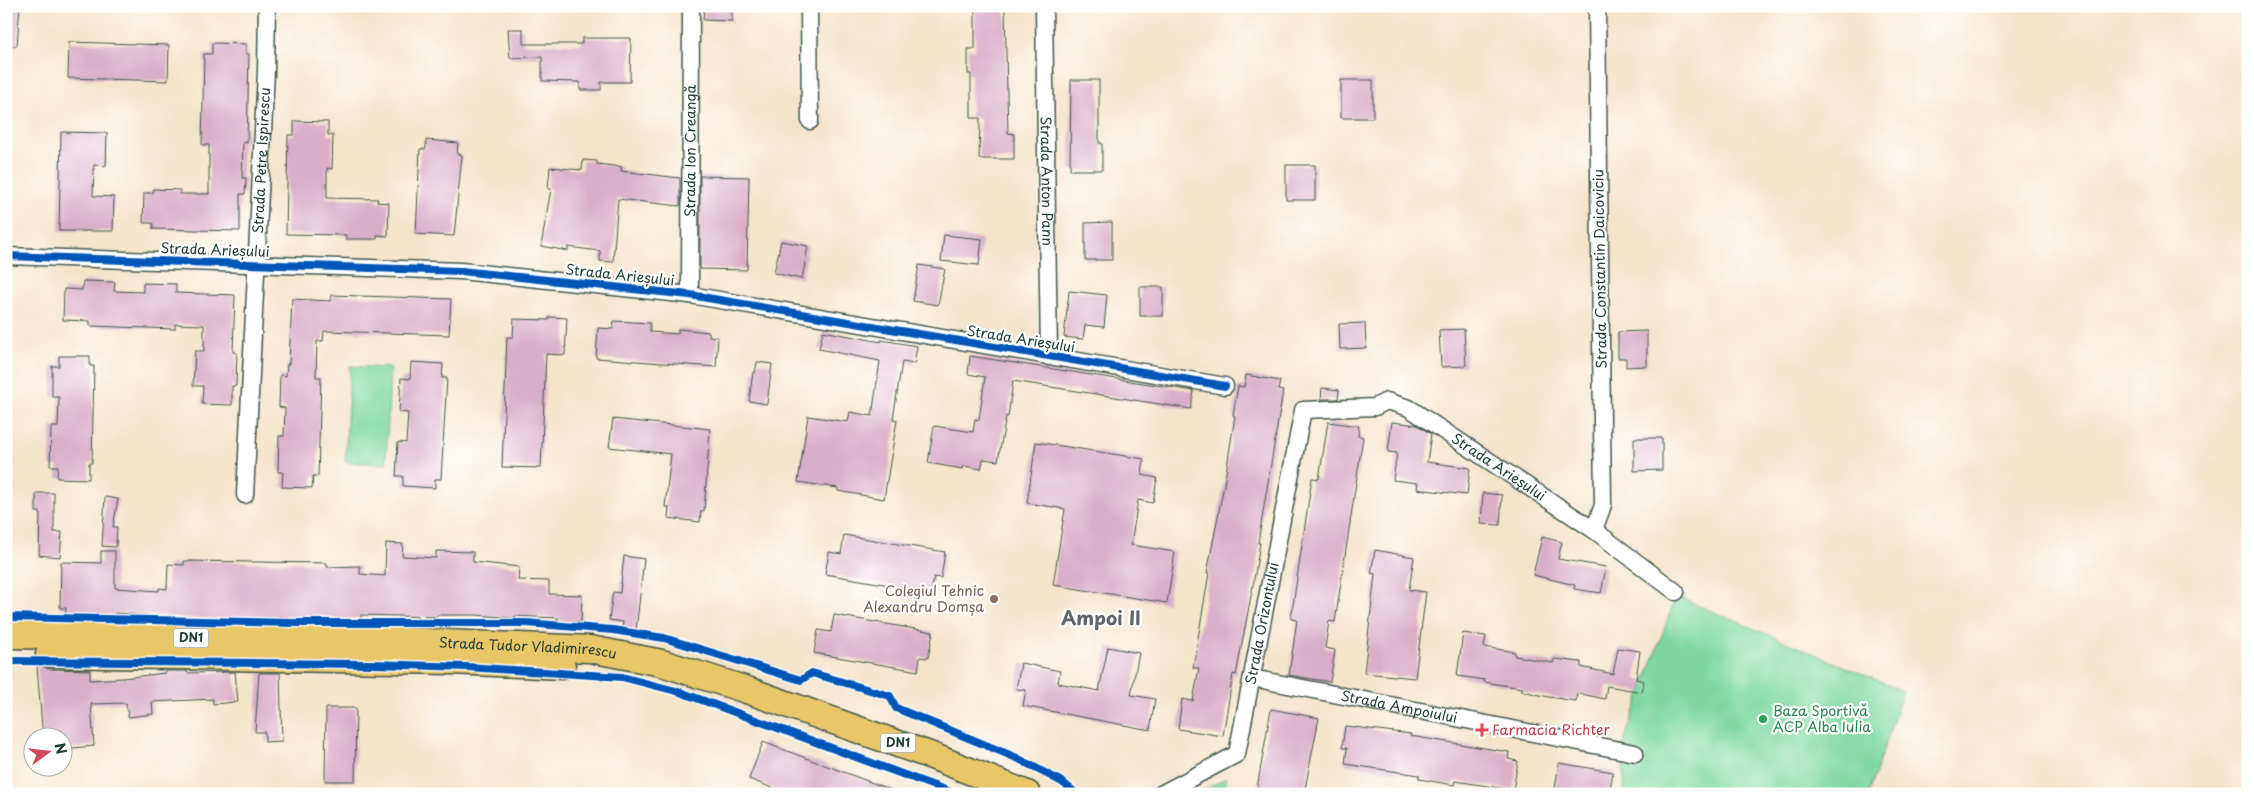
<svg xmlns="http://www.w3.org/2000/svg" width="2254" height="800" font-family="'Playpen Sans',sans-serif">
<rect width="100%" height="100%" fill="#fff"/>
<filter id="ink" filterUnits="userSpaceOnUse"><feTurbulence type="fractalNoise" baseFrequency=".02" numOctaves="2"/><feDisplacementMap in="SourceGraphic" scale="10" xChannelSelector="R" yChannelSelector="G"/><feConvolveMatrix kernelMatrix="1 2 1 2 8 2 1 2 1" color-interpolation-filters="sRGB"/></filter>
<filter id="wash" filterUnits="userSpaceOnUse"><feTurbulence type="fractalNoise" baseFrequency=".0096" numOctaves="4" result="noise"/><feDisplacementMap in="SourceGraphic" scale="20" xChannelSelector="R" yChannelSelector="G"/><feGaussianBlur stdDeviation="1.12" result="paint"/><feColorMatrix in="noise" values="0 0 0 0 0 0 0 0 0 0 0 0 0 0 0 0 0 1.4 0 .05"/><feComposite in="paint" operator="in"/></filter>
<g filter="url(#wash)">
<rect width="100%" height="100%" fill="#f4e4ca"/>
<!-- green -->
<path fill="#7ed89f" stroke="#4e8a6a" d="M350,366L390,368L386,464L345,462Z
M1676,596L1903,691L1868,794H1625L1622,746Z
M1226,778L1224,794H1197Z"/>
<g id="blocks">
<!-- building -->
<path fill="#d9aec8" d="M6,6H20L17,46H6Z
M704,6H732V21L703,20Z
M975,9H1005L1008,133L1014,134V159H979L980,118H971V74H968V49H975Z
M508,29H523V44H582V38H631L630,82H601V90H580V82L542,81V57L510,58Z
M69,42L169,45L168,81L68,78Z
M212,43L246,44V54H249L247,143L243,142L242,178H246L245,194H240V231L153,229V223H143L144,193H153V189L180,190V194H209V145H202L204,54H212Z
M1071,80H1099V143H1102V170H1070Z
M1341,80H1373V118H1341Z
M294,121L328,122V135H333L332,169L327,168V198L378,199L377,202L389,203L388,236L377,235V239H346V235L286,234L288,135H294Z
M61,132L107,133L106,166L94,165L93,196L114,197L113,231H59Z
M426,140L458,143L457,154L462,155L454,236L416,234L420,149H426Z
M583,160L597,161V164L622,167L621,171L680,178V206L618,199L613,262L600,261V251L568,247V251L541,246L551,189H548L550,167L582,170Z
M1286,165H1315V200H1286Z
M700,176L749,177L747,270L700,269Z
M1112,222V260H1085V223Z
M944,235L982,239L979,265L941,261Z
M781,241L808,246L802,279L774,273Z
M919,265L945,269L938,305L913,301Z
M83,281L115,282L114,291L143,292V283L176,284V293L235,295L233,352L237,353L236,386H232V405L202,404L203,386H193L195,351H204V325L175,324V329L90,326V321L63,320L64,289L82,290Z
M1140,287H1163V316H1140Z
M1069,291L1107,295L1104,327L1085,325L1083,339L1064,337Z
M331,295L451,299L449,335L324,331L323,341H317L316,377H321L318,476H313L312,488L282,487L283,472H278L279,436H284L285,408L279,407L280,375L286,376L287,364H289L292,299L330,301Z
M549,317L567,318L565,355L546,354L541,468L502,467L507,337H513L514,319L549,320Z
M614,321L650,323V332L678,334V329L709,332V336L718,337L716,367L596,358L598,328L613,329Z
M1365,323L1366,348L1340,349L1339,324Z
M1464,329L1466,366L1441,367L1439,330Z
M823,331L881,342V340L917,346L914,364L902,362L893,419L897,420L884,499L838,491V488L798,482L808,416L848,422L850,412L872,416L880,361L819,349Z
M1647,331V366L1626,367V358H1618V332Z
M59,356H90V366H94L92,463H89V479L57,478L58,466H50L51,427H58L59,397H52V366H59Z
M970,356L1194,391L1191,409L1013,381L1008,417L1006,416L998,461L983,459L981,469L964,466L963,469L928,463L934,426L973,432L975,419L979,420L985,377L968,374Z
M411,362L443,364L442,378H447L441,479H435V488L403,486V476H396L398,442L406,443L408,413L399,412L401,378L410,379Z
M757,362L772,364L767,404L749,401L753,372L755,373Z
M1246,375L1280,381L1278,390L1283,391L1258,543H1260L1254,580L1236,675L1233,674L1223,736L1178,729L1182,699L1193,701L1199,668H1193L1209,573H1207L1224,485L1235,416L1233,415L1238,386L1244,387Z
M1322,388L1339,390L1338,399H1321Z
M613,419L710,429L704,511H701L700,522L668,518L669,507H665L671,454L609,447Z
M1328,422L1359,426L1358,436L1363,437L1335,622L1329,621L1325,648L1335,650L1330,682L1289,675L1297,620L1291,619L1312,478L1319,479Z
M1392,422L1417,425L1431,434L1427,462L1470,468L1467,495L1417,489L1418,483L1393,480L1397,453L1388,452Z
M1634,438H1662V470L1634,471Z
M1036,442L1144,459L1142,475L1157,478L1153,503L1138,500L1131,545L1175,552L1167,603L1053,585L1065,509L1027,503Z
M36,493H54V532H62L60,557L39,555L40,512H36Z
M1483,493L1502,495L1500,525L1481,524Z
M105,497L118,499L113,527H117L116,547L102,546Z
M844,535L945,552L941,578L934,577L931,592L825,574L829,552L841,554Z
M1542,537L1562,542L1558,559L1606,567L1601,593L1574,589L1575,585L1533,575Z
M386,543L403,544L402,556L436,558V551L473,552V562L519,567L518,580L549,581V594L582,595L581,622L558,621V618L515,616V618L476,615H437V617L361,615V619L326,620V622L257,621L217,618V620L115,613V616L65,618L66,608H60L61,562L101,563V551H115V588L159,591V588L167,589L168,564L184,565V561L327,563V567L360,566V574L385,576Z
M1375,550L1414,557L1409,590L1426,592L1415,678L1364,673L1375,574L1371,573Z
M624,556L644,559L636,631L622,629L623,622L609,620L613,592L620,593Z
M834,615L933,632L928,658L920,657L918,671L814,653L818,630L831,632Z
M1463,633L1486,636L1484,647L1515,652V656L1553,663L1554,659L1581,662V667L1613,674L1618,648L1640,651L1636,679L1644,681L1642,692L1607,686L1605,699L1577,693L1576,701L1549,697L1522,691V688L1484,682L1485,680L1457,676Z
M1108,647L1139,653L1131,695L1155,699L1150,730L1023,706L1026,690L1016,689L1021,663L1060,671L1058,683L1099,691Z
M41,666L49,669L90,670V680L123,678L165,673V671H187V673L235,672L238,702L213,704V699L152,702L153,714L128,717L126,703L91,704L94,746L62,749V738H43L37,667Z
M259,673H280L282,741L265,742V732H255Z
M326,708H356L355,781H325Z
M1271,709L1319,718L1304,794H1256Z
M1345,726L1411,734L1410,736L1509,752L1508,759L1518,761L1513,790L1455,781L1454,785L1419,779V775L1345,764L1347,748H1342Z
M763,742L897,792L896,794H788L749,779Z
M1559,763L1613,772L1609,794H1554Z"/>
</g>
</g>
<g filter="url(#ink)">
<use href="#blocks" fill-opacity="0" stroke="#3f564a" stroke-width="1"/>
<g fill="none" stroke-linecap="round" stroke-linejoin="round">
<!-- minor casing -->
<g stroke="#3f564a" stroke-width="19">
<g id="minor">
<path d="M809,6L810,121"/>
<path id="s1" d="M1044,6L1049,357"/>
<path d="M6,256L461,271L690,295L1225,386"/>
<path id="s2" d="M690,295L691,6"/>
<path id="s3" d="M245,495L266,71L267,6"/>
<path d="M1594,530L1603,505L1597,6"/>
<path id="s4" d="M1252,678L1635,753"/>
<path id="s5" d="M1161,794L1237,754L1303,410L1375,407L1387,401L1409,408L1594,530L1676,592"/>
</g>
</g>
<!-- primary casing -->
<g stroke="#3f564a" stroke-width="29">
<g id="primary">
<path id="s6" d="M6,635L376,640L590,649L662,663L747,690L932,756L1027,794"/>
<path d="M49,654L450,661L562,666"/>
</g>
</g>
<!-- minor -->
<use href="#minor" stroke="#fff" stroke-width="16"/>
<!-- primary -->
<use href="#primary" stroke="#e9c769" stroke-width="26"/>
<!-- cycleway casing -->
<g stroke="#fff" stroke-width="11">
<path id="cycleway" d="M6,256L461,271L690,295L1225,386
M6,617L293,623H526L613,630L664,638L801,680L812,673L890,696L896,708L1017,758L1062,782L1077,794
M6,661L373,664L467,667L622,677L680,692L956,794"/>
</g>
<!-- cycleway -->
<use href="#cycleway" stroke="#0057b8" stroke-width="8"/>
</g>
</g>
<!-- markers -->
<circle fill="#8d6e63" stroke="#fff" stroke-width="2" cx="994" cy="599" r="5"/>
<circle fill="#2e9e5b" stroke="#fff" stroke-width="2" cx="1763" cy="719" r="5"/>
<path fill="#e0444e" stroke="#fff" stroke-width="2" d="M1479.5 722.5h5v5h5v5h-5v5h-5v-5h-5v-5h5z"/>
<g text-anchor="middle" stroke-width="4.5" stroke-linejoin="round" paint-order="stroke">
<!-- shield labels -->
<g fill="#fff" stroke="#627771" stroke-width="1">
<rect x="173.5" y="628.5" width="35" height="19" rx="4"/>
<rect x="880.5" y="733.5" width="35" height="19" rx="4"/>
</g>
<g font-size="12" font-weight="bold" fill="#1f3d34">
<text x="191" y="642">DN1</text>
<text x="898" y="747">DN1</text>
</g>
<!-- street labels -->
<g font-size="14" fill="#1f3d34" stroke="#fff">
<text dy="5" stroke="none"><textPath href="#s2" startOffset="144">Strada Ion Creangă</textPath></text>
<text dy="5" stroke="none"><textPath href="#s3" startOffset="335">Strada Petre Ispirescu</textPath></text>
<text dy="5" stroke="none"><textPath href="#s1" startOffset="175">Strada Anton Pann</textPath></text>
<text transform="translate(215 250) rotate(2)" y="5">Strada Arieșului</text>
<text transform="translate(1600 269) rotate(-91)" y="5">Strada Constantin Daicoviciu</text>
<text transform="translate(620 275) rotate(6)" y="5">Strada Arieșului</text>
<text transform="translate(1021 339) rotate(9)" y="5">Strada Arieșului</text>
<text dy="5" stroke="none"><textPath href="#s5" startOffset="652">Strada Arieșului</textPath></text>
<text dy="5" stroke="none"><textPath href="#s5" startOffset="219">Strada Orizontului</textPath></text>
<text dy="5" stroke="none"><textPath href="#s6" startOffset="522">Strada Tudor Vladimirescu</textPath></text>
<text dy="5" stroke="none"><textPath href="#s4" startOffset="150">Strada Ampoiului</textPath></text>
</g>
<!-- education labels -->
<g font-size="14" fill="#785e54" stroke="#fff" text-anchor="end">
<text x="984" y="596">Colegiul Tehnic<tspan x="984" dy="16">Alexandru Domșa</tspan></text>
</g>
<!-- leisure labels -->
<g font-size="14" fill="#27864d" stroke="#fff" text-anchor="start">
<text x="1773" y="716">Baza Sportivă<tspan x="1773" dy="16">ACP Alba Iulia</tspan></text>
</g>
<!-- health labels -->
<g font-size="14" fill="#be3a42" stroke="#fff" text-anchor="start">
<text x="1492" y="735">Farmacia Richter</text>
</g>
<!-- district labels -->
<g font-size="19" font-weight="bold" fill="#606568" stroke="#fff">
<text x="1101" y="625">Ampoi II</text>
</g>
</g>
<!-- margin -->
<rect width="2254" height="800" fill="none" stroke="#fff" stroke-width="25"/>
<!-- north arrow -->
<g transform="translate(48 752) rotate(75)"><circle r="24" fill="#ffffff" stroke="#a5b1ae"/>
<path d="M0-4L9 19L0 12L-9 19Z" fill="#d1495b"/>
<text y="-8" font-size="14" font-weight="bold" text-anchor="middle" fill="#1f3d34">N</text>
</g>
</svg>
